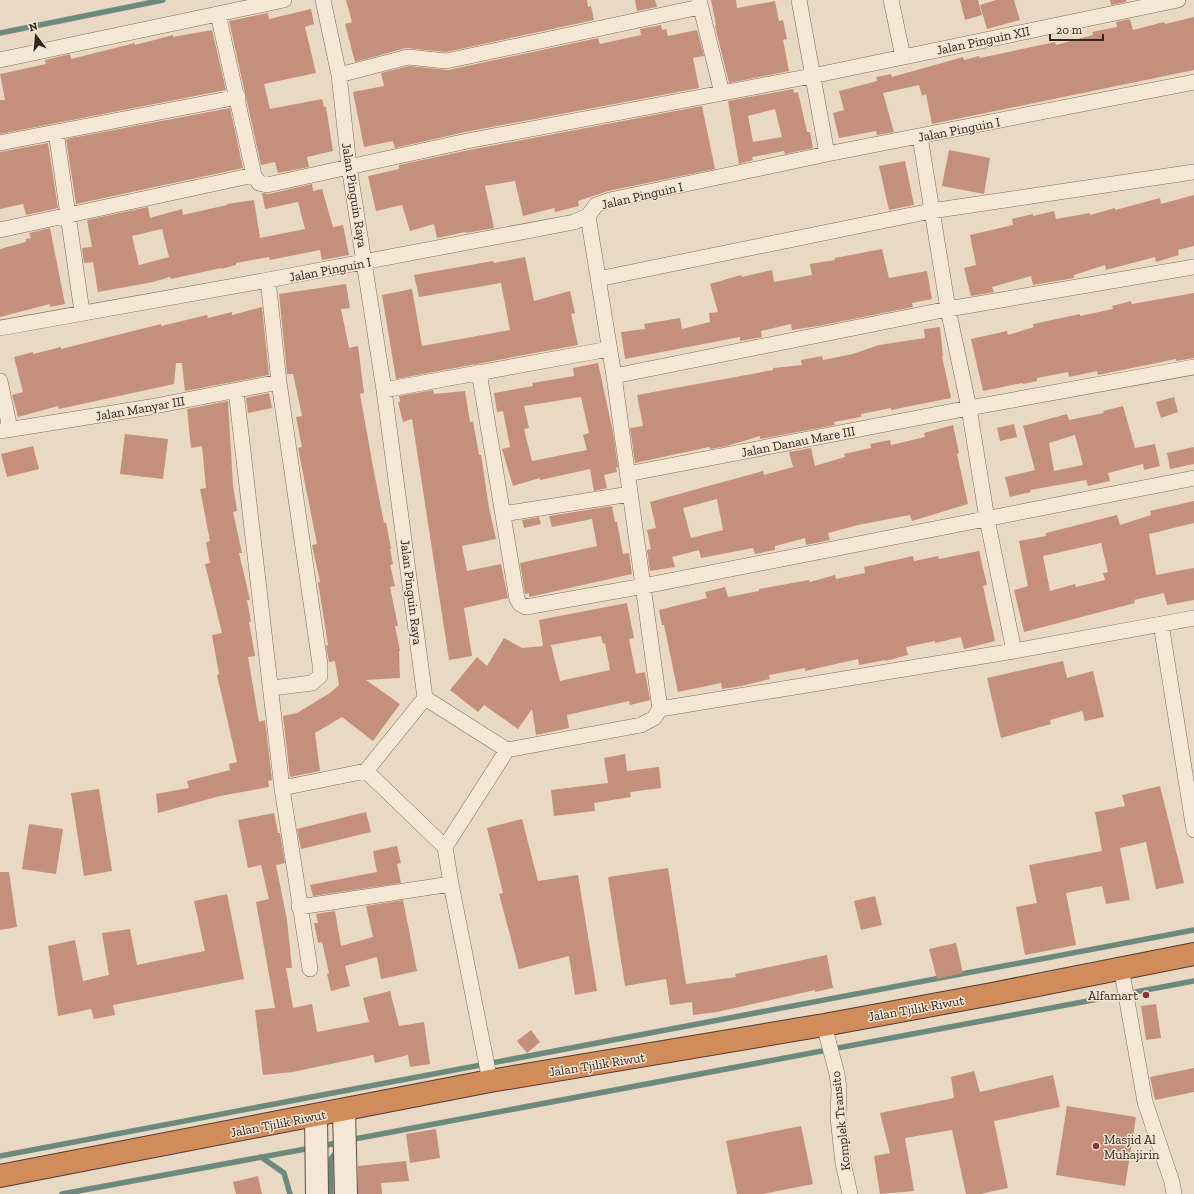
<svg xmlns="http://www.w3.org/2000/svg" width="1194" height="1194" font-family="'Zilla Slab',serif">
<rect width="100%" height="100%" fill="#e9d8c3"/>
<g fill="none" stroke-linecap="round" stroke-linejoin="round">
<!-- stream -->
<path stroke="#6d897e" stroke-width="5.5" d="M0,33L163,0
M349,1140L1194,981
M322,1146L341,1142
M0,1156L1194,930
M261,1157L284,1173L290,1194
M62,1194L311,1148
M331,1194V1159L338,1149"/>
</g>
<!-- building -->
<path fill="#c4907c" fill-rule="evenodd" d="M346,0H587L588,7L591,6L594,20L446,52L406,48L355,62L345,24L352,22Z
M635,0H655L657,7L637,11Z
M711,0H736L737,8L775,1L779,21L783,20L787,39L783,40L789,71L729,83L715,26L716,25Z
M960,0H978L982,15L965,20Z
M996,0H1014L1020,20L987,29L980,5Z
M1110,0H1126V2L1111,5Z
M311,9L314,24L305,27L316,73L264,84L270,109L322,99L324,107H326L333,151L307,157L309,167L278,173L275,162L261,165L229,21L268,13L269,19Z
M1194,17V70L932,124L926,94L922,96L919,85L883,93L894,132L877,135L876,131L839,138L833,113L844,110L839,91L877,81L876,77L891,74L892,77L963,57L964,60L979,56L980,58L1055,42L1056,45L1093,35L1092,32L1117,27L1116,22L1130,19L1133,30L1164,22L1165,24Z
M661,25L662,30L666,29L668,36L697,30L704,56L693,58L699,88L465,132L395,148L393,141L364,147L353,92L384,86L381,73L409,66L448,70L598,38L600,44L641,35L640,29Z
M212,30L226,90L0,134V100H5L0,74L46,64L45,60L70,54L71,59L135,43V45L173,35V37Z
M793,89L794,93L798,92L807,132H810L813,148L785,154L784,151L752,157L753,160L739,164L728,101ZM775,109L782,137L753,142L748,116Z
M702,106L715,169L608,191L578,201L579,206L555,212L554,208L523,216L515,181L485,186L494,228L466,233L465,232L437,238L434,224L410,231L402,205L376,211L368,176L399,169V165L469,150Z
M230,108L243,168L76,204L66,139Z
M48,143L58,208L26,215L23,204L0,209V152Z
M949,150L990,158L984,194L942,186Z
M905,161L914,205L889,210L879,166Z
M312,184L313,191L322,189L333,227L343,225L349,255L322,260L320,250L270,260L269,257L236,263V265L221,269V268L171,279L170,277L153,282L98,292L93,262L84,263L82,248L92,247L87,220L148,207L150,218L182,209L183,215L227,205V204L254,200L260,238L305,229L298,202L265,209L262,193L269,194ZM162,229L169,257L139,265L132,236Z
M1194,195V246L1178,250L1179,255L1156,262L1155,257L1106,270L1105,265L1074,275V278L1033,285L1031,276L992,287L994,292L971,296L964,268L976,265L970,235L1013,225L1012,219L1033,214V216L1054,211L1056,219L1090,213V215L1115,208V210L1160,198L1161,204Z
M50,228L65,304L50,307V304L0,317V249L26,242V239L31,238L29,233Z
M882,249L889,278L927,271L932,299L912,303L913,307L818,326L792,330L791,324L761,331L762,337L740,341V337L625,359L621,332L645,329L644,324L680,318L682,329L710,322L709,313L718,312L710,284L741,275L742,277L772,270L774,282L812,275L810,264L835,260V258Z
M525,257L534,301L570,291L575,313L571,314L578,345L396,379L382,295L412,289L422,346L510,330L501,283L419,297L414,275L493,261L494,263Z
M346,284L350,308L341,309L349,348L358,346L364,393L360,394L373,467L384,523L386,522L391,549H390L393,564L390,565L395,586L390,587L398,626H395L400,651H399L400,678L366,680L400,704L373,741L342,717L315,733L320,771L290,777L283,716L297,713L330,693L339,685L335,661L329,662L326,646L328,645L318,582H320L312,545L317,544L298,448L302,447L296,417L302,416L293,374H287L279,294Z
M1194,293V358L1176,361V359L1098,375L1097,371L1069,377L1068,372L1037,378V381L1023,384L1022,383L983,391L971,339L1007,331L1008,335L1034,327L1033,324L1080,314V316L1113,309L1112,306L1131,301L1132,304Z
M262,307L269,375L185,391L182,363H176L174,384L59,409L58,406L18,417L12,395L23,392L14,357L33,352V354L61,347V349L161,324V326L207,315L208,318L232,312V315Z
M940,327L943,356H942L951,398L891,410V408L861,414V417L834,422L835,425L760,439V436L727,446L710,449L709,447L635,463L630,428L643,426L637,395L773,370V368L802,365L801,360L822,356L823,360L853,354L879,345L925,338L924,329Z
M598,363L613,432L618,467L616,468L617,472L604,475L607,488L594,491L590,469L540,480V478L513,486L502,449L510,447L503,411L497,412L494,393L533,386L532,383L574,376L573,368ZM581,397L589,433L583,435L587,450L532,461L524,429L529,428L524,406Z
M433,390L434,394L465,391L470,422L473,421L479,455H481L489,508L496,539L462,546L467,571L501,564L508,598L464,608L472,656L449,660L412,419L403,422L398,402H400L399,396Z
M269,393L272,408L248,413L246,398Z
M1174,397L1178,412L1161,418L1156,402Z
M228,401L233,485L237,511L233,512L242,553H239L250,600H247L251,622H249L255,656L248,657L259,722L265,720L272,780L268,781L269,787L220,796L158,813L156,794L189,788L187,781L230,770L229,764L237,762L217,675L219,674L212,635L222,633L205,564L210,563L206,542L210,541L200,489L206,488L202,446L191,448L187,409Z
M1123,406L1135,448L1155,444L1160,466L1144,470L1143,464L1108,473L1110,481L1088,486L1086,480L1030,490L1031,492L1010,497L1005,477L1035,470L1023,426L1067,414L1069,420L1104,413L1103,411ZM1075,435L1083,465L1054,471L1049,443Z
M1014,424L1017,437L1000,441L997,428Z
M953,425L959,453L957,454L968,504L912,521L910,515L858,525L828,533L830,540L806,545L805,538L775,546V550L755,554L753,548L701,558L699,550L672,557L675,567L650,571L647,550L651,549L647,530L656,528L650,502L763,471L764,475L793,467L789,452L811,448L815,466L845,457L844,454L871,448L870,444L890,440L891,445L925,437L924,433ZM717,499L723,530L691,538L683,508Z
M125,434L168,439L163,479L120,474Z
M33,446L39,469L7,477L1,454Z
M1194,447V464L1170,469L1167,453Z
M1194,501V523L1149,534L1156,575L1194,568V600L1167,605L1164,593L1134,600L1135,603L1024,632L1014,590L1028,586L1019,541L1046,536V533L1117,515L1120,525L1151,515L1150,511ZM1101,543L1108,572L1103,573L1105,580L1076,587L1075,584L1050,591L1043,556Z
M612,506L615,522H617L623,554L629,553L632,574L529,597V593L525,594L520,563L597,546L592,519L552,527L549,516Z
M539,517L541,524L524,528L522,520Z
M979,551L987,585L983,586L995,641L964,649L961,637L935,643V641L906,647L908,655L885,661V660L859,665L858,659L805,671V668L769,675L770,679L741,686L722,689L721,683L678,692L664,625H662L659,610L707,598L705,592L725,587L728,597L759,591V589L809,580L810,582L835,575L836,579L865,573L864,567L913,556L914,561L938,556L939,559Z
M627,603L634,638L629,639L636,674L645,672L650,700L630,705L629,701L567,715L569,728L536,735L532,709L518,729L484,705L478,712L450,690L477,657L487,666L504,638L522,648L543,646L539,620ZM601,636L603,644L605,643L610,670L560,681L551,645Z
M1063,661L1067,678L1093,671L1104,717L1085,721L1082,711L1050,720L1051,724L1001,738L987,678Z
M625,754L627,771L659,767L661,788L630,792L631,797L594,803L595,811L554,816L551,790L608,783L604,758Z
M1160,786L1184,883L1156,889L1146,842L1120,848L1130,900L1106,904L1102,886L1066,893L1076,945L1025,955L1016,907L1037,903L1029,865L1102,851L1095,812L1125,806L1122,795Z
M99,789L112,871L84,876L71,793Z
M366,812L371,832L301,849L297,829Z
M274,813L278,833H280L285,863L276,865L287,920L292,968H286L293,1008L312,1004L317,1032L369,1022L363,998L390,991L399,1026L424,1022L430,1064L410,1067L408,1055L375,1063L373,1055L293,1072L263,1075L255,1010L275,1008L256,902L269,899L261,865L248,868L238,820Z
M522,819L538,881L578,875L597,991L575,995L569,956L519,969L499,894L503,893L487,828Z
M29,824L63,829L56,874L22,869Z
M397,846L401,863L397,864L401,883L313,896L310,885L377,872L373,851Z
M668,868L686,984L736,977L735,974L827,955L833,988L815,992V990L717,1012L693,1015L692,1002L670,1005L666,979L625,986L608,877Z
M0,872H9L17,927L0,930Z
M227,894L244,979L113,1005L115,1015L94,1019L91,1009L58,1016L48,946L75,940L83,981L109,975L102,933L130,929L137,965L205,951L194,901Z
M875,896L882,925L861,930L854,901Z
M403,900L417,971L381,979L377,957L345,966L350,986L331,991L327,974L329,973L322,942L318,943L314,923H318L316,914L335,911L341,946L373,937L366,906Z
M956,943L963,973L937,979L929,949Z
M1156,1004L1161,1038L1146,1040L1141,1006Z
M531,1030L540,1042L527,1053L517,1041Z
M1194,1068V1092L1155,1100L1150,1077Z
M974,1071L980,1092L1053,1075L1060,1107L994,1121L1008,1188L980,1194H966L952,1130L905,1138L914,1191L880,1194L874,1156L890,1153L880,1113L954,1098L951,1077Z
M1067,1106L1136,1117L1125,1186L1056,1175Z
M801,1126L813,1184L763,1194H737L726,1141Z
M436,1129L440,1158L410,1163L406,1134Z
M406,1161L409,1181L381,1183L382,1194H358V1166Z
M258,1176L262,1194H236L233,1182Z"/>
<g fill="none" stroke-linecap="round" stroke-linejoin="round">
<!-- street casing -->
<g stroke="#826a5c" stroke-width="16">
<path id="street" d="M323,0L339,75L349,166L384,390
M699,0L722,93
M799,0L827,154
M891,0L903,57
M218,14L254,175L259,183L267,185L467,141L812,76L1178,0
M0,60L284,0
M339,75L408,57L446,61L700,7
M56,132L82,312
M920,137L948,309L969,408L987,519L1014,651
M0,143L238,97
M0,230L254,175
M598,279L931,211L1194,172
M268,280L279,382L320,664V676L312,683L272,688
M0,328L268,280L574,222L588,216L596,205L610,200L827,154L1194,82
M479,372L517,599L520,604L526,607L644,586L1194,478
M614,376L948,309L1194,267
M0,381L10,429
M236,391L282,788L310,969
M0,431L150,407L279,382
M627,474L969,408L1194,367
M503,514L630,494
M1161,624L1194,830
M660,709L1014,651L1194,618
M507,750L425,698L384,390L609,349
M366,771L425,698
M282,788L366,771L445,847L451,884L490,1081
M445,847L507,750L641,725L654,718L660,709L614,376L588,216
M299,907L451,884
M1121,967L1145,1102L1172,1182L1174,1194
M824,1025L837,1074L839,1089L838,1118L843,1163L850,1194"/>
</g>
<!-- secondary casing -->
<g stroke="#634c3f" stroke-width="24">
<path id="secondary" d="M344,1110L346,1194
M316,1116L317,1194"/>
</g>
<!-- highway casing -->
<g stroke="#503a2f" stroke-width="24">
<path id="highway" d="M0,1176L490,1081L824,1025L992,994L1194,954"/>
</g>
<!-- street -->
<use href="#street" stroke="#f5e7d5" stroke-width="15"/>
<!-- secondary -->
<use href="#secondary" stroke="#f5e7d5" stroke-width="22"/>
<!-- highway -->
<use href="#highway" stroke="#d18c5b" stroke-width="22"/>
</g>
<!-- markers -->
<g fill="#8b313f" stroke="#f1e4d2" stroke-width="1.5">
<circle cx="1146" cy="995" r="4"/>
<circle cx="1096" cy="1146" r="4"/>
</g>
<g text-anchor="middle" stroke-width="3" stroke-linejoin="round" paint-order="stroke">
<!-- street labels -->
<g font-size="13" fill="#33251e" stroke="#f1e4d2">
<text transform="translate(983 40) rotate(-12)" y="5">Jalan Pinguin XII</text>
<text transform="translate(959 129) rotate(-11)" y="5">Jalan Pinguin I</text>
<text transform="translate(355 195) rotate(81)" y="5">Jalan Pinguin Raya</text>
<text transform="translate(642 195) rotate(-13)" y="5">Jalan Pinguin I</text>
<text transform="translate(330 269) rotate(-11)" y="5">Jalan Pinguin I</text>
<text transform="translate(140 408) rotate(-10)" y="5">Jalan Manyar III</text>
<text transform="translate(798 441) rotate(-11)" y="5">Jalan Danau Mare III</text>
<text transform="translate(412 592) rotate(83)" y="5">Jalan Pinguin Raya</text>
<text transform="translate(916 1008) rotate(-10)" y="5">Jalan Tjilik Riwut</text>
<text transform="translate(597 1064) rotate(-9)" y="5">Jalan Tjilik Riwut</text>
<text transform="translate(840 1121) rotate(-96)" y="5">Komplek Transito</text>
<text transform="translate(278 1123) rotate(-11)" y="5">Jalan Tjilik Riwut</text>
</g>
<!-- poi labels -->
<g font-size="13" fill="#33251e" stroke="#f1e4d2" text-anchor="end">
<text x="1138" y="1000">Alfamart</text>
<text x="1104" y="1144" text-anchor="start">Masjid Al<tspan x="1104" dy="15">Muhajirin</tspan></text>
</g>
</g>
<!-- north arrow -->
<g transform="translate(36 36) rotate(344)" stroke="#f1e4d2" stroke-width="3" paint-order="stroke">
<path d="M0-3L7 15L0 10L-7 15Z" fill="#33251e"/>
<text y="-6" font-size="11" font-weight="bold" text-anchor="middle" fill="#33251e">N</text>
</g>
<!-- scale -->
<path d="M1050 34v6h53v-6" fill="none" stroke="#33251e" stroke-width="2"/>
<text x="1056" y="34" font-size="12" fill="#33251e" stroke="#f1e4d2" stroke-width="3" paint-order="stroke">20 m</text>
</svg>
